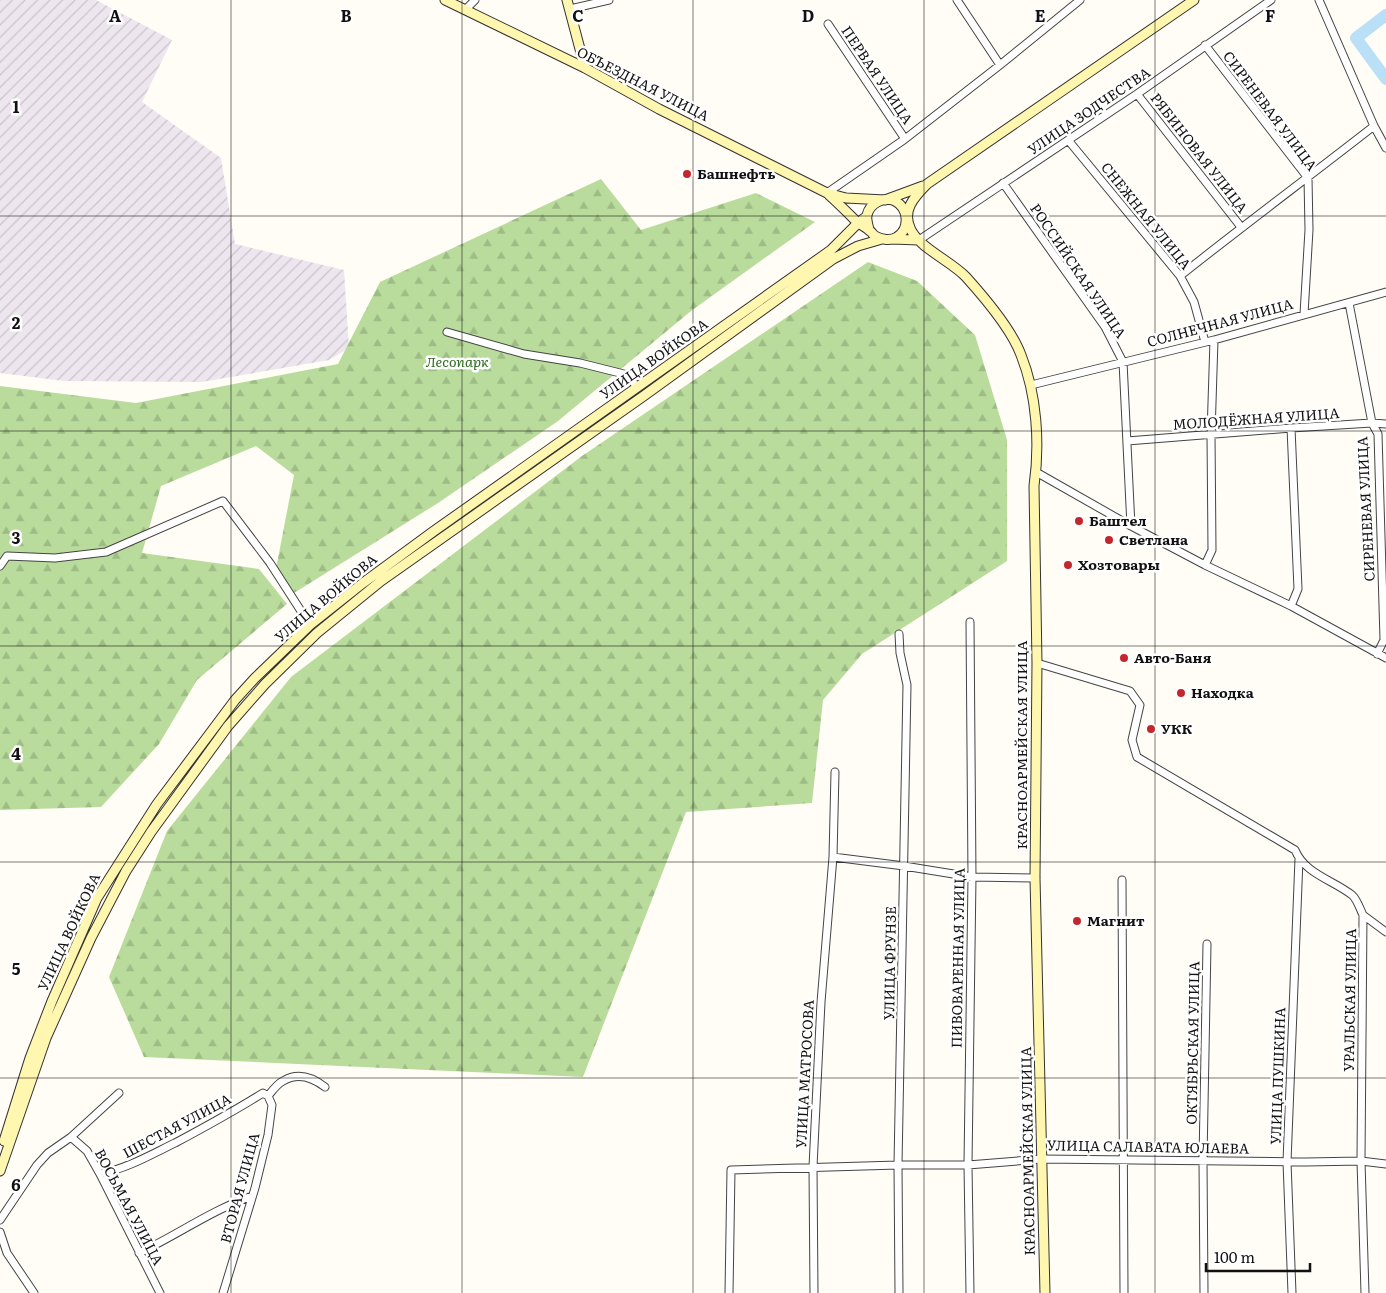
<svg xmlns="http://www.w3.org/2000/svg" width="1386" height="1293" font-family="Literata,serif">
<defs>
<pattern id="industrial-furrows" width="10" height="10" patternUnits="userSpaceOnUse" patternTransform="scale(1.25)"><rect width="10" height="10" fill="#eee6ef"/><path d="M-1 1l2-2M0 10L10 0M9 11l2-2" fill="none" stroke="#cbc4cc"/></pattern>
<pattern id="forest-firs" width="22" height="20" patternUnits="userSpaceOnUse" patternTransform="scale(1.25)"><rect width="22" height="20" fill="#b9dc9c"/><path d="M5 1l3.5 6h-7zM16 11l3.5 6h-7z" fill="#9ebc85"/></pattern>
</defs>
<rect width="100%" height="100%" fill="#fffdf5"/>
<!-- industrial -->
<path fill="url(#industrial-furrows)" d="M0,0H96L172,40L142,102L221,158L235,244L344,270L349,348L329,360L202,382L64,381L0,373Z"/>
<!-- forest -->
<path fill="url(#forest-firs)" d="M601,179L641,230L756,193L815,222L691,311L558,421L438,503L294,593L276,569L294,475L256,446L161,486L142,553L259,569L287,604L197,680L159,744L101,807L0,810V386L136,403L338,364L380,282Z
M868,262L917,281L975,335L1007,440V561L862,654L823,700L812,803L686,812L583,1077L144,1057L109,977L167,831L291,677L582,456Z"/>
<g fill="none" stroke-linecap="round" stroke-linejoin="round">
<!-- river -->
<path stroke="#b9e0f7" stroke-width="12" d="M1386,15L1356,38L1386,79"/>
<!-- street casing -->
<g stroke="#444" stroke-width="9">
<path id="street" d="M957,0L1000,65
M1319,0L1374,126L1386,148
M570,9L609,0
M465,10L475,0
M828,24L905,139
M1205,45L1308,178L1309,230L1304,314
M1137,94L1241,227
M1068,140L1180,276L1194,302L1205,342
M1003,183L1105,327L1123,362L1131,526
M827,193L905,139L1000,65L1080,0
M919,240L1137,94L1271,0
M1180,276C1244,225 1310,176 1374,126
M1349,303L1372,423L1378,434L1384,640L1377,654
M447,332L524,354L580,363L624,374L638,387
M1031,385L1214,340L1386,292
M1127,441L1291,428L1372,423L1386,424
M1036,472L1131,526L1205,565L1291,606L1386,658
M1205,565L1212,550L1211,434L1214,340
M0,566L7,556L55,558L106,552L223,501L270,563L310,625
M1291,606L1298,589L1291,428
M970,622L972,877L968,1165L970,1293
M899,634L900,653L907,685L898,1165L899,1293
M1037,663L1130,691L1140,705L1132,740L1137,757L1295,850C1305,874 1333,880 1352,895C1357,899 1360,909 1363,915L1361,1161L1365,1293
M833,857L904,866L972,877L1035,878
M1122,880L1124,1293
M1363,915L1386,932
M268,1096C272,1091 277,1084 283,1081C298,1072 312,1077 325,1087
M71,1137L87,1151L100,1174L160,1293
M100,1174C128,1168 150,1155 175,1143C205,1127 234,1111 263,1093L268,1096L272,1105L268,1135L255,1188L223,1293
M0,1220L37,1165L48,1153L71,1137L119,1093
M0,1232L7,1253L34,1293
M139,1253C177,1235 212,1210 252,1196
M729,1293L731,1170L898,1165H968L1041,1159L1306,1162L1361,1161L1386,1164
M814,1293L813,1167L821,1002L833,857L835,772
M1204,1293L1203,1160L1207,944
M1292,1293L1287,1162L1299,859"/>
</g>
<!-- secondary casing -->
<g stroke="#333" stroke-width="11">
<path id="secondary" d="M445,0L585,68L659,109L827,193L846,198L885,200L923,186
M567,0L585,68
M829,195C839,204 848,213 857,222C861,225 866,227 870,231C872,232 873,235 875,236C882,240 891,241 897,237C910,229 909,208 895,201C884,196 870,203 867,215C866,219 868,225 869,230
M892,239L919,240
M4,1141L30,1058L52,1001L97,898L157,804L235,700L255,678L310,625L363,583L434,531L831,250L858,223L867,216
M0,1171L46,1038L91,938L126,871L151,832L228,726L265,684L317,633L381,581L645,395L833,259L858,246L882,239
M1045,1293L1035,878L1037,663L1034,486C1040,444 1037,395 1021,355C1012,330 984,297 966,277C952,262 920,248 911,230C901,211 914,197 927,184L1194,0"/>
</g>
<!-- street -->
<use href="#street" stroke="#fff" stroke-width="7"/>
<!-- secondary -->
<use href="#secondary" stroke="#fff6b0" stroke-width="9"/>
</g>
<!-- grid -->
<path fill="none" stroke="#111" stroke-width="1" stroke-opacity="0.55" d="M231,0V1293M462,0V1293M693,0V1293M924,0V1293M1155,0V1293M0,216H1386M0,431H1386M0,646H1386M0,862H1386M0,1078H1386"/>
<!-- markers -->
<g fill="#c4262e" stroke="#fff" stroke-width="2">
<circle cx="687" cy="174" r="5"/>
<circle cx="1079" cy="521" r="5"/>
<circle cx="1109" cy="540" r="5"/>
<circle cx="1068" cy="565" r="5"/>
<circle cx="1124" cy="658" r="5"/>
<circle cx="1181" cy="693" r="5"/>
<circle cx="1151" cy="729" r="5"/>
<circle cx="1077" cy="921" r="5"/>
</g>
<g text-anchor="middle" stroke-width="5" stroke-linejoin="round" paint-order="stroke">
<!-- street labels -->
<g font-size="14" fill="#111" stroke="#fff">
<text transform="translate(877 75) rotate(56)" y="5">ПЕРВАЯ УЛИЦА</text>
<text transform="translate(643 84) rotate(27)" y="5">ОБЪЕЗДНАЯ УЛИЦА</text>
<text transform="translate(1089 111) rotate(-34)" y="5">УЛИЦА ЗОДЧЕСТВА</text>
<text transform="translate(1270 111) rotate(53)" y="5">СИРЕНЕВАЯ УЛИЦА</text>
<text transform="translate(1199 153) rotate(52)" y="5">РЯБИНОВАЯ УЛИЦА</text>
<text transform="translate(1146 216) rotate(51)" y="5">СНЕЖНАЯ УЛИЦА</text>
<text transform="translate(1078 271) rotate(56)" y="5">РОССИЙСКАЯ УЛИЦА</text>
<text transform="translate(1220 323) rotate(-15)" y="5">СОЛНЕЧНАЯ УЛИЦА</text>
<text transform="translate(654 359) rotate(-35)" y="5">УЛИЦА ВОЙКОВА</text>
<text transform="translate(1256 419) rotate(-4)" y="5">МОЛОДЁЖНАЯ УЛИЦА</text>
<text transform="translate(1366 509) rotate(-93)" y="5">СИРЕНЕВАЯ УЛИЦА</text>
<text transform="translate(326 598) rotate(-40)" y="5">УЛИЦА ВОЙКОВА</text>
<text transform="translate(1022 745) rotate(-90)" y="5">КРАСНОАРМЕЙСКАЯ УЛИЦА</text>
<text transform="translate(69 932) rotate(-65)" y="5">УЛИЦА ВОЙКОВА</text>
<text transform="translate(958 958) rotate(-89)" y="5">ПИВОВАРЕННАЯ УЛИЦА</text>
<text transform="translate(890 963) rotate(-89)" y="5">УЛИЦА ФРУНЗЕ</text>
<text transform="translate(1350 1000) rotate(-89)" y="5">УРАЛЬСКАЯ УЛИЦА</text>
<text transform="translate(1193 1043) rotate(-89)" y="5">ОКТЯБРЬСКАЯ УЛИЦА</text>
<text transform="translate(805 1074) rotate(-87)" y="5">УЛИЦА МАТРОСОВА</text>
<text transform="translate(1278 1076) rotate(-88)" y="5">УЛИЦА ПУШКИНА</text>
<text transform="translate(177 1126) rotate(-28)" y="5">ШЕСТАЯ УЛИЦА</text>
<text transform="translate(1148 1147) rotate(1)" y="5">УЛИЦА САЛАВАТА ЮЛАЕВА</text>
<text transform="translate(1028 1151) rotate(-91)" y="5">КРАСНОАРМЕЙСКАЯ УЛИЦА</text>
<text transform="translate(240 1188) rotate(-75)" y="5">ВТОРАЯ УЛИЦА</text>
<text transform="translate(129 1207) rotate(62)" y="5">ВОСЬМАЯ УЛИЦА</text>
</g>
<!-- poi labels -->
<g font-size="14" font-weight="bold" fill="#111" stroke="#fff" text-anchor="start">
<text x="697" y="179">Башнефть</text>
<text x="1089" y="526">Баштел</text>
<text x="1119" y="545">Светлана</text>
<text x="1078" y="570">Хозтовары</text>
<text x="1134" y="663">Авто-Баня</text>
<text x="1191" y="698">Находка</text>
<text x="1161" y="734">УКК</text>
<text x="1087" y="926">Магнит</text>
</g>
<!-- park labels -->
<g font-size="14" font-style="italic" fill="#2f6b1f" stroke="#fff">
<text x="457" y="367">Лесопарк</text>
</g>
</g>
<g font-size="16" text-anchor="middle" font-weight="bold" fill="#111" stroke="#fff" stroke-width="5" stroke-linejoin="round" paint-order="stroke">
<text x="115" y="22">A</text>
<text x="346" y="22">B</text>
<text x="578" y="22">C</text>
<text x="808" y="22">D</text>
<text x="1040" y="22">E</text>
<text x="1270" y="22">F</text>
<text x="16" y="113">1</text>
<text x="16" y="329">2</text>
<text x="16" y="544">3</text>
<text x="16" y="760">4</text>
<text x="16" y="975">5</text>
<text x="16" y="1191">6</text>
</g>
<!-- scale -->
<path d="M1206 1263v8h104v-8" fill="none" stroke="#111111" stroke-width="2.5"/>
<text x="1214" y="1263" font-size="15" fill="#111111" stroke="#ffffff" stroke-width="4" paint-order="stroke">100 m</text>
</svg>
